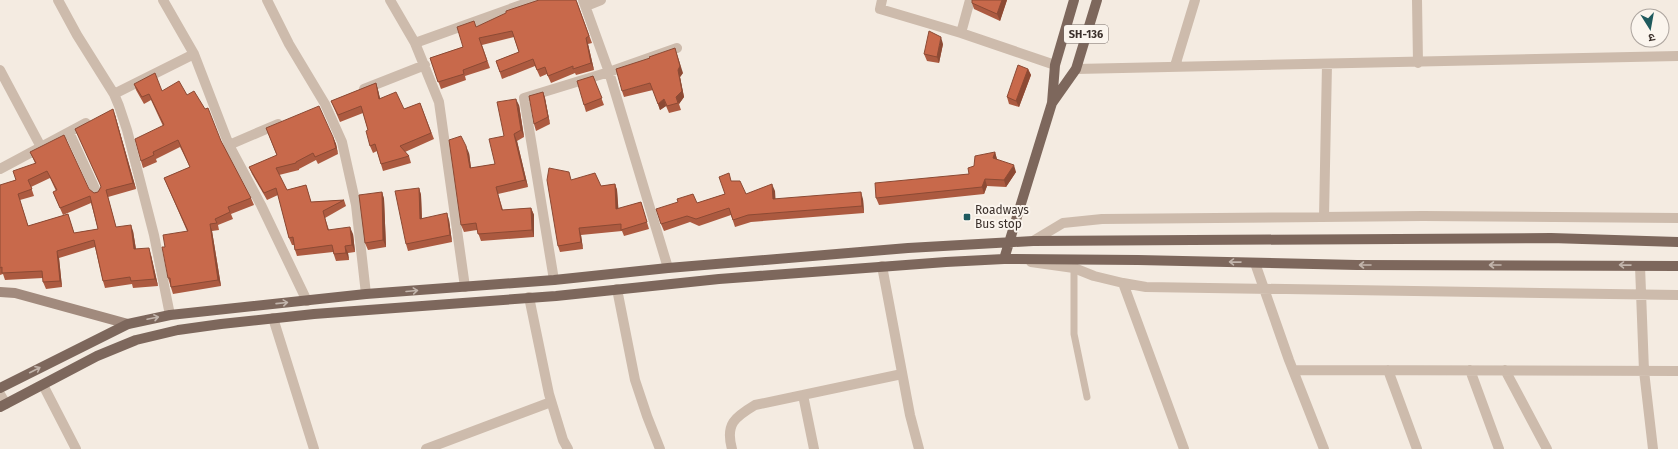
<svg xmlns="http://www.w3.org/2000/svg" width="1678" height="449" font-family="'Fira Sans','Noto Sans Devanagari',sans-serif">
<rect width="100%" height="100%" fill="#f4ebe1"/>
<g fill="none" stroke-linecap="round" stroke-linejoin="round">
<!-- lane -->
<path stroke="#cdbbac" stroke-width="7" d="M1074,268V334L1087,397"/>
<!-- street -->
<path stroke="#cdbbac" stroke-width="10" d="M58,0L77,35L114,94L119,106L127,130L154,235L170,315
M163,0L194,54L229,145L261,205L307,301
M267,0L289,44L325,104L342,142L356,205L366,294
M390,0L415,43L439,102L465,287
M583,0L609,72L668,268
M882,0L880,9L961,33L1055,65
M1417,0L1418,63
M586,6L601,0
M961,33L970,0
M415,43L535,0
M1175,66L1195,0
M1076,69L1678,56
M0,70L41,147
M364,89L425,65
M114,94L194,54
M69,132L97,193
M229,145L278,124
M0,169L86,123
M1324,217L1327,64
M1033,241L1063,223L1102,219L1423,216L1678,218
M1031,262L1074,268L1094,276L1123,283L1146,287L1678,295
M1255,263L1289,360L1324,449
M882,266L910,415L919,449
M1640,266L1644,371L1653,449
M554,280L524,98L609,72L677,48
M1123,283L1184,449
M617,289L635,380L647,416L660,449
M529,297L549,394L563,440L568,449
M273,318L314,449
M1293,370L1678,371
M1388,370L1417,449
M1470,370L1499,449
M1505,370L1547,449
M43,385L76,449
M0,394L6,404
M803,395L814,449
M426,449L551,402
M732,449C725,424 735,417 755,405L902,374"/>
<!-- secondary -->
<path stroke="#a18a7d" stroke-width="10" d="M0,292L15,293L128,324"/>
<!-- primary -->
<path stroke="#7d675c" stroke-width="10" d="M1052,103L1076,69L1097,0
M1004,259L1052,103L1055,65L1074,0
M0,388L128,324L170,315L366,294L554,280L668,268L908,248L1033,241L1551,238L1678,242
M0,407L97,356L136,340L178,330L221,324L314,314L556,296L719,279L946,262L1004,259L1138,260L1357,265L1678,266"/>
</g>
<!-- wall -->
<path fill="#ac5a40" fill-rule="evenodd" d="M1007,0L1000,21L974,9L972,3Z
M577,2L592,43L588,44L594,70L576,75L575,73L551,83L547,74L540,77L535,66L502,79L496,61L519,52L514,37L482,45L490,68L465,76L466,80L441,89L430,58L463,47L476,27Z
M943,44L939,63L927,61L924,54Z
M1028,69L1031,75L1019,107L1009,104L1007,97Z
M683,73L680,77L684,97L679,104L681,110L669,113L666,106L660,110L653,90L624,97L622,91Z
M593,76L604,105L586,112L584,105Z
M376,83L378,90L380,99L404,109L420,103L434,139L405,152L409,156L411,163L383,171L377,151L373,153L370,146L368,130L363,113L340,122L331,101Z
M134,84L162,91L187,95L221,141L251,198L254,205L231,214L233,219L218,225L219,230L212,231L221,286L173,294L168,278L165,247L187,231L164,178L190,167L180,147L156,159L157,162L143,168L141,161L163,126L151,100L144,104L136,90Z
M543,92L545,98L550,124L536,131L534,124Z
M519,105L524,137L517,141L528,187L498,194L503,210L531,208L534,215V237L481,241L477,230L464,232L461,225L469,153L471,168L495,164L504,136Z
M115,115L136,189L108,197L116,227L133,231L136,249L151,255L158,286L133,288L132,284L105,288L103,281L95,247L59,258L62,287L46,289L43,282V278L5,280L3,274L0,275V185L16,180L35,163L30,152L94,193L98,192L101,187V185L78,135L75,129ZM50,178L56,191L53,192L63,215L91,203L98,229L74,233L68,214L28,226L20,200L34,196L31,187Z
M266,128L333,137L336,144L338,154L318,164L316,160L299,169V170L279,175L287,190L306,185L311,202L344,200L346,206L325,218L329,230L353,234L355,252L348,253L349,260L336,261L333,252L297,256L295,250L294,245H292L289,238L278,195L267,200L252,174L249,167L277,156Z
M995,152L997,160L1016,172L1006,187L987,186L984,194L879,205L876,198L969,174L974,166Z
M572,180L601,186L615,184L617,190L618,209L641,202L649,229L624,236L622,231L581,235L583,249L560,252L558,246Z
M732,181L746,194L775,191V199H863L864,213L751,222L735,227L731,215L699,226L690,222L664,231L661,224L697,203L725,194Z
M419,188L421,195L422,218L449,220L452,242L408,251L406,244Z
M382,192L384,199L386,247L368,250L365,243Z"/>
<!-- shaded-wall -->
<path fill="#8c4a34" d="M1002,0H1007L1000,21L997,14Z
M941,37L943,44L939,63L937,57Z
M586,38L588,44L594,70L591,63Z
M675,48L683,73L680,77L684,97L679,104L676,97L678,70Z
M1028,69L1031,75L1019,107L1016,101Z
M376,83L378,90L382,106L379,99Z
M543,92L545,98L550,124L548,117Z
M516,99L519,105L524,137L521,130Z
M664,99L666,106L660,110L658,104Z
M113,109L115,115L136,189L133,183Z
M514,134L517,141L528,187L525,180Z
M333,137L336,144L338,154L336,148Z
M466,146L469,153L472,175L470,168Z
M995,152L997,159L995,165L993,158Z
M1014,165L1016,172L1006,187L1004,180Z
M985,179L987,186L984,194L982,187Z
M615,184L617,190L619,216L616,209Z
M772,184L775,191L776,206L773,199Z
M419,188L421,195L422,226L420,219Z
M382,192L384,199L386,247L383,240Z
M861,192L863,199L864,213L862,206Z
M531,208L534,215V237L532,230Z
M447,213L449,220L452,242L450,235Z
M210,224L212,231L221,286L218,280Z
M131,225L133,231L137,256L134,249Z
M350,227L353,234L355,252L352,245Z
M579,228L581,235L583,249L581,242Z
M345,246L348,253L349,260L346,253Z
M149,248L151,255L158,286L155,279Z
M57,251L59,258L62,287L60,281Z"/>
<!-- building -->
<path fill="#c8694b" stroke="#8c4a34" fill-rule="evenodd" d="M539,0H576L589,36L586,38L591,63L573,69V66L548,76L545,67L537,70L533,59L500,72L496,61L519,52L512,31L479,38L487,61L463,70L464,74L438,82L430,58L463,47L457,27L474,21L476,27L506,13V11Z
M972,0H1002L997,14L972,3Z
M929,31L941,37L937,57L924,54Z
M675,48L680,66L678,70L682,91L676,97L678,103L667,106L664,99L658,104L650,83L622,91L616,69L650,58L649,57Z
M1018,65L1028,69L1016,101L1007,97Z
M155,73L162,91L179,81L187,95L194,91L205,109L208,108L221,141L251,198L228,207L230,212L215,219L217,223L210,224L218,280L171,287L170,278H168L162,247H165L163,235L188,231L164,178L190,167L178,140L153,152L154,155L141,161L135,139L164,125L149,94L142,97L134,84Z
M593,76L602,98L584,105L577,81Z
M376,83L379,99L396,92L404,109L420,103L431,133L400,146L409,156L381,164L375,144L370,146L366,131L368,130L361,106L338,115L331,101Z
M543,92L548,117L534,124L529,96Z
M516,99L521,130L514,134L525,180L496,187L502,210L531,208L532,230L478,234L476,223L461,225L449,140L461,136L466,146L470,168L495,164L489,139L504,136L497,102Z
M319,106L333,137L336,148L315,157L313,153L296,162V163L276,168L287,190L306,185L311,202L344,200L323,211L328,230L350,227L352,245L345,246L346,253L334,254L332,245L295,250L293,237L289,238L276,188L264,193L249,167L277,155L266,128Z
M113,109L133,183L106,190L116,227L131,225L134,249L149,248L155,279L131,281L130,277L103,281L94,240L57,251L60,281L43,282L42,271L2,273V267L0,268V185L16,180L13,171L36,163L30,152L64,135L89,189L94,193L98,192L101,187L100,184L75,129ZM47,171L57,190L53,192L60,208L90,196L98,229L74,233L68,214L28,226L18,194L32,189L28,180Z
M995,152L993,158L1014,165L1004,180L985,179L982,187L876,198L875,183L969,174L968,168L974,166L975,156Z
M549,168L569,172L571,180L595,173L601,186L615,184L616,209L641,202L647,222L621,230V224L579,228L581,242L558,246L547,180Z
M729,173L731,181H740L746,194L772,184L773,199L861,192L862,206L748,215L733,220L729,208L696,219L687,216L661,224L656,209L678,202L677,199L693,194L697,203L725,194L719,177Z
M419,188L420,219L447,213L450,235L406,244L395,191Z
M382,192L383,240L365,243L359,195Z"/>
<!-- one-way arrows -->
<defs><path id="oneway-shaft" d="M-6 0H5M1.5-3L5.5 0L1.5 3" fill="none" stroke-width="1.6" stroke-linecap="round" stroke-linejoin="round"/></defs>
<g stroke="#c2b5ac">
<use href="#oneway-shaft" transform="translate(1235 262) rotate(-179)"/>
<use href="#oneway-shaft" transform="translate(1365 265) rotate(-180)"/>
<use href="#oneway-shaft" transform="translate(1495 265) rotate(180)"/>
<use href="#oneway-shaft" transform="translate(1625 265) rotate(-179)"/>
<use href="#oneway-shaft" transform="translate(412 291) rotate(-5)"/>
<use href="#oneway-shaft" transform="translate(282 303) rotate(-6)"/>
<use href="#oneway-shaft" transform="translate(153 318) rotate(-12)"/>
<use href="#oneway-shaft" transform="translate(35 370) rotate(-27)"/>
</g>
<!-- markers -->
<rect fill="#1f5a5e" stroke="#fbf5ee" stroke-width="1.5" x="963" y="213" width="8" height="8" rx="2"/>
<g text-anchor="middle" stroke-width="4" stroke-linejoin="round" paint-order="stroke">
<!-- shield labels -->
<rect fill="#fbf5ee" stroke="#756b66" stroke-width="1" x="1064" y="25" width="44" height="18" rx="3"/>
<g font-size="11" font-weight="bold" fill="#3b302b">
<text x="1086" y="38">SH-136</text>
</g>
<!-- poi labels -->
<g font-size="12" fill="#3b302b" stroke="#fbf5ee" text-anchor="start">
<text x="975" y="214">Roadways<tspan x="975" dy="14">Bus stop</tspan></text>
</g>
</g>
<!-- north arrow -->
<g transform="translate(1650 28) rotate(169)"><circle r="19" fill="#fbf5ee" stroke="#aea6a0"/>
<path d="M0-3L7 15L0 10L-7 15Z" fill="#1f5a5e"/>
<text y="-6" font-size="11" font-weight="bold" text-anchor="middle" fill="#3b302b">उ</text>
</g>
</svg>
